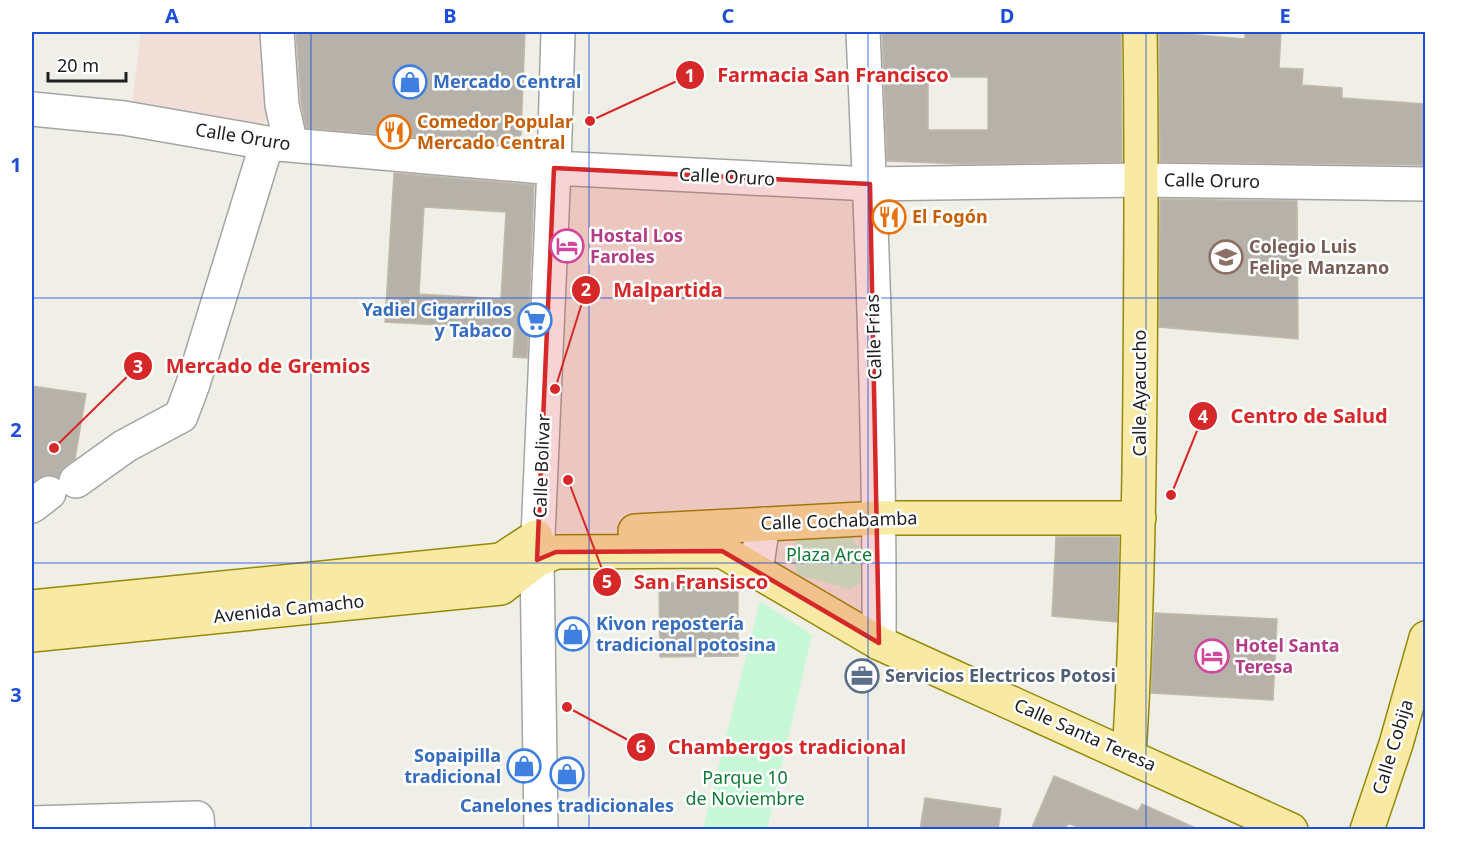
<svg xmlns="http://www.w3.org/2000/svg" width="1457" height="861" font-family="'Noto Sans',sans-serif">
<rect width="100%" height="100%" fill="#f0efe7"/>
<!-- commercial -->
<path fill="#f0ded7" d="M141,32H264L270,114L263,125L131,111Z"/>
<!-- park -->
<path fill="#c6f7d7" d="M844,529L862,551V582L850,589L798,575L792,557L798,536Z
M760,601L812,635L767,829H703Z"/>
<!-- building -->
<path fill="#b6b2a9" stroke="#c1baaa" stroke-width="1.5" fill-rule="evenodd" d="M296,32H525L521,135L509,145L306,128L301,102Z
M882,32H1121L1122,162L963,164L887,161ZM928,77H988V130H928Z
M1159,32H1185L1186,34L1245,39V32H1281L1279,68L1303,69L1302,85L1342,88V98L1425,104V165L1160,162Z
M394,173L534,185L527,358L513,357L515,329L385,322ZM424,207L506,212L501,299L419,294Z
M1160,199L1297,201L1298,339L1159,327Z
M32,386L86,394L75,459L65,466L58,477L46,475L32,483Z
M1056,537H1119L1117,622L1052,616Z
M738,582V656L660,657L659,583Z
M1155,613L1277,619L1273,700L1151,693Z
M1054,776L1138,811L1142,804L1200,830H1084L1068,823L1065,830H1031Z
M925,798L1001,809L998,830H920Z"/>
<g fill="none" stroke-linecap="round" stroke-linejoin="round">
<!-- minor casing -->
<g stroke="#a4a4a4" stroke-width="36">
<path id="minor" d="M277,32L282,105L291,145
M863,32C872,235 880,439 879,643
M32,109L124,118L267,143L554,168L870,184L1142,180L1426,184
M76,481L125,446L181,416L193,384L267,143
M32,506L49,493
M756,571L763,524
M32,823L197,818L198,830
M541,830L537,560L554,168L558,32"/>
</g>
<!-- major casing -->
<g stroke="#958a07" stroke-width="36">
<path id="major" d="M635,531L880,518H1139
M32,607L501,560L536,537
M32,635L501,588L537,560L556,552L722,551L879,643L1291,830
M1129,755C1137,632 1139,509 1140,386C1141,268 1142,150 1140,32
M1367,830L1396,744L1426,638"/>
</g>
<!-- minor -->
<use href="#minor" stroke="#fff" stroke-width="33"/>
<!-- major -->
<use href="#major" stroke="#f8e9a4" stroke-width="33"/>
</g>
<!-- marked area -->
<path fill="#d62828" fill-opacity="0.2" stroke="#d62828" stroke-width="4.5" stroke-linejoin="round" d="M554,168L870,184L879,643L722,551L556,552L537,560Z"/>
<!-- grid -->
<path fill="none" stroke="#1d4ed8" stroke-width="1.5" stroke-opacity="0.55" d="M311,32V830M589,32V830M868,32V830M1146,32V830M32,298H1426M32,563H1426"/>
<!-- icons -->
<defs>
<g id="shop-ring" transform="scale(1.725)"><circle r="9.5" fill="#fff" stroke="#3f7fe0" stroke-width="1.5"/><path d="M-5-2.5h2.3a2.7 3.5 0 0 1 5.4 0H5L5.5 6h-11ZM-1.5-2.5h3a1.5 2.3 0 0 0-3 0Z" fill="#3f7fe0"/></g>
<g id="restaurant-ring" transform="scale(1.725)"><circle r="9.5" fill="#fff" stroke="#e8710a" stroke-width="1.5"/><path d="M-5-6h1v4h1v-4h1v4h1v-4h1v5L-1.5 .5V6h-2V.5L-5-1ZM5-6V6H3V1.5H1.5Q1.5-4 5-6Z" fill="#e8710a"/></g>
<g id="hotel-ring" transform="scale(1.725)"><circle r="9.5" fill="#fff" stroke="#d1479c" stroke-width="1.5"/><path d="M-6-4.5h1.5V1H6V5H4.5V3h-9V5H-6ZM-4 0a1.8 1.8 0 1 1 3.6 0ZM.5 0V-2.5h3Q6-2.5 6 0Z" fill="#d1479c"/></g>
<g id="school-ring" transform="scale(1.725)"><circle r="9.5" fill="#fff" stroke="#8d6e63" stroke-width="1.5"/><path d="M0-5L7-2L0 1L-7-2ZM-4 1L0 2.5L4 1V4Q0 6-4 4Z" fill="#8d6e63"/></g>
<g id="supermarket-ring" transform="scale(1.725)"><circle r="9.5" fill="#fff" stroke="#3f7fe0" stroke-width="1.5"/><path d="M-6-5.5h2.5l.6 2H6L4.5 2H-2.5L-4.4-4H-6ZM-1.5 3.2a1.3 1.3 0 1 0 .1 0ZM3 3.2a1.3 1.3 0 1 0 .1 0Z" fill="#3f7fe0"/></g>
<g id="office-ring" transform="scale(1.725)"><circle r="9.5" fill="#fff" stroke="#5c6f8a" stroke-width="1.5"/><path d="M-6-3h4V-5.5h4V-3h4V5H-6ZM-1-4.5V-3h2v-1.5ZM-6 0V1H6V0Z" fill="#5c6f8a"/></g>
</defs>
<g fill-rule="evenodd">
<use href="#shop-ring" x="410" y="82"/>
<use href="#restaurant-ring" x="394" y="132"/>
<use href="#restaurant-ring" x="889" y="217"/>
<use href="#hotel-ring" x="567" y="246"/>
<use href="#school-ring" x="1226" y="257"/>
<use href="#supermarket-ring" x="535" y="320"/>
<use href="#shop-ring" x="573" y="634"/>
<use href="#hotel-ring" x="1212" y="656"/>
<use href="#office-ring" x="862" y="676"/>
<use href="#shop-ring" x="524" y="766"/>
<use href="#shop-ring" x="567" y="774"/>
</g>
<g text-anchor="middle" stroke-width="5" stroke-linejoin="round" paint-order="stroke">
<!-- shop labels -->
<g font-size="18" font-weight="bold" fill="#366cbe" stroke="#fff" text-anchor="start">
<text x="433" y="88">Mercado Central</text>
<text x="512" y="316" text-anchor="end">Yadiel Cigarrillos<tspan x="512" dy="21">y Tabaco</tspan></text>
<text x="596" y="630">Kivon repostería<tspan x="596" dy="21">tradicional potosina</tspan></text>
<text x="501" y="762" text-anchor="end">Sopaipilla<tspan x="501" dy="21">tradicional</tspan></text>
<text x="567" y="812" text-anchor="middle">Canelones tradicionales</text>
</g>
<!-- food labels -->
<g font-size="18" font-weight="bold" fill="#c56008" stroke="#fff" text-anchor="start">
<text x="417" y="128">Comedor Popular<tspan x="417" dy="21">Mercado Central</tspan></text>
<text x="912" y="223">El Fogón</text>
</g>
<!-- street labels -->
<g font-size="18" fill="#202020" stroke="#fff">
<text transform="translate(243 137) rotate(9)" y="6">Calle Oruro</text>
<text transform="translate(727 177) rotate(3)" y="6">Calle Oruro</text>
<text transform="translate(1212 181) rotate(1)" y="6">Calle Oruro</text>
<text transform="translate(874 337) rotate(-92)" y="6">Calle Frías</text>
<text transform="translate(1140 393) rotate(-90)" y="6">Calle Ayacucho</text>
<text transform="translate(542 466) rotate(-88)" y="6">Calle Bolivar</text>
<text transform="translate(839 521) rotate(-2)" y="6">Calle Cochabamba</text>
<text transform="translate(289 609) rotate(-6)" y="6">Avenida Camacho</text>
<text transform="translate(1085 735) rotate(24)" y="6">Calle Santa Teresa</text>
<text transform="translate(1393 747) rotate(-73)" y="6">Calle Cobija</text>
</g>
<!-- hotel labels -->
<g font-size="18" font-weight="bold" fill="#b23c85" stroke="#fff" text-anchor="start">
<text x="590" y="242">Hostal Los<tspan x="590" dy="21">Faroles</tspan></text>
<text x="1235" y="652">Hotel Santa<tspan x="1235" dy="21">Teresa</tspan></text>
</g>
<!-- education labels -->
<g font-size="18" font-weight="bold" fill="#785e54" stroke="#fff" text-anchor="start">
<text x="1249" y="253">Colegio Luis<tspan x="1249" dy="21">Felipe Manzano</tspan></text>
</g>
<!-- park labels -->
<g font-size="18" fill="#117b35" stroke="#fff">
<text x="829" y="561">Plaza Arce</text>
<text x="745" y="784">Parque 10<tspan x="745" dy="21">de Noviembre</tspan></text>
</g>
<!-- service labels -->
<g font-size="18" font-weight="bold" fill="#4e5e75" stroke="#fff" text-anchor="start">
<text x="885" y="682">Servicios Electricos Potosi</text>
</g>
</g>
<!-- callouts -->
<path fill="none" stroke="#d62828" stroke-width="2" d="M590 121L690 75M555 389L586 290M54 448L138 366M1171 495L1203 416M568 480L607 582M567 707L641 747"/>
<g fill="#d62828" stroke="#fff" stroke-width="2">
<circle cx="590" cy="121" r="6"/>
<circle cx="555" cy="389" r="6"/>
<circle cx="54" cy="448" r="6"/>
<circle cx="1171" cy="495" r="6"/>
<circle cx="568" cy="480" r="6"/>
<circle cx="567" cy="707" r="6"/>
<circle cx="690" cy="75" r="15"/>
<circle cx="586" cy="290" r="15"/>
<circle cx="138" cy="366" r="15"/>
<circle cx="1203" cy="416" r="15"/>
<circle cx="607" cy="582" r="15"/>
<circle cx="641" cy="747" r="15"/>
</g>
<g font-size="18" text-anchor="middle" font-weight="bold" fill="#fff">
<text x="690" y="82">1</text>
<text x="586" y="296">2</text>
<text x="138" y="373">3</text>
<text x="1203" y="423">4</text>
<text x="607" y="588">5</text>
<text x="641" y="753">6</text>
</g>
<g font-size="20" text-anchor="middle" font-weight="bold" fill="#d62828" stroke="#fff" stroke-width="5" stroke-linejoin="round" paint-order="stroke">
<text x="833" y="82">Farmacia San Francisco</text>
<text x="668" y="297">Malpartida</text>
<text x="268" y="373">Mercado de Gremios</text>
<text x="1309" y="423">Centro de Salud</text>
<text x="701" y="589">San Fransisco</text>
<text x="787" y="754">Chambergos tradicional</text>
</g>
<!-- border -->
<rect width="1457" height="861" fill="none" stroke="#ffffff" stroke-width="66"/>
<!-- scale -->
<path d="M48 72v9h78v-9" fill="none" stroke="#202020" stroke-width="3"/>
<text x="57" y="72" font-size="18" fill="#202020" stroke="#ffffff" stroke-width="4.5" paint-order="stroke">20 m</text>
<rect x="33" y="33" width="1391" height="795" fill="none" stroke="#1d4ed8" stroke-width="2"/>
<g font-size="20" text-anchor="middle" font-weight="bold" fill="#1d4ed8">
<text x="172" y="23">A</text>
<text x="450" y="23">B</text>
<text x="728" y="23">C</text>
<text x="1007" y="23">D</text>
<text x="1285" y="23">E</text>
<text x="16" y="172">1</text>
<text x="16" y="437">2</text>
<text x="16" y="702">3</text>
</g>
</svg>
